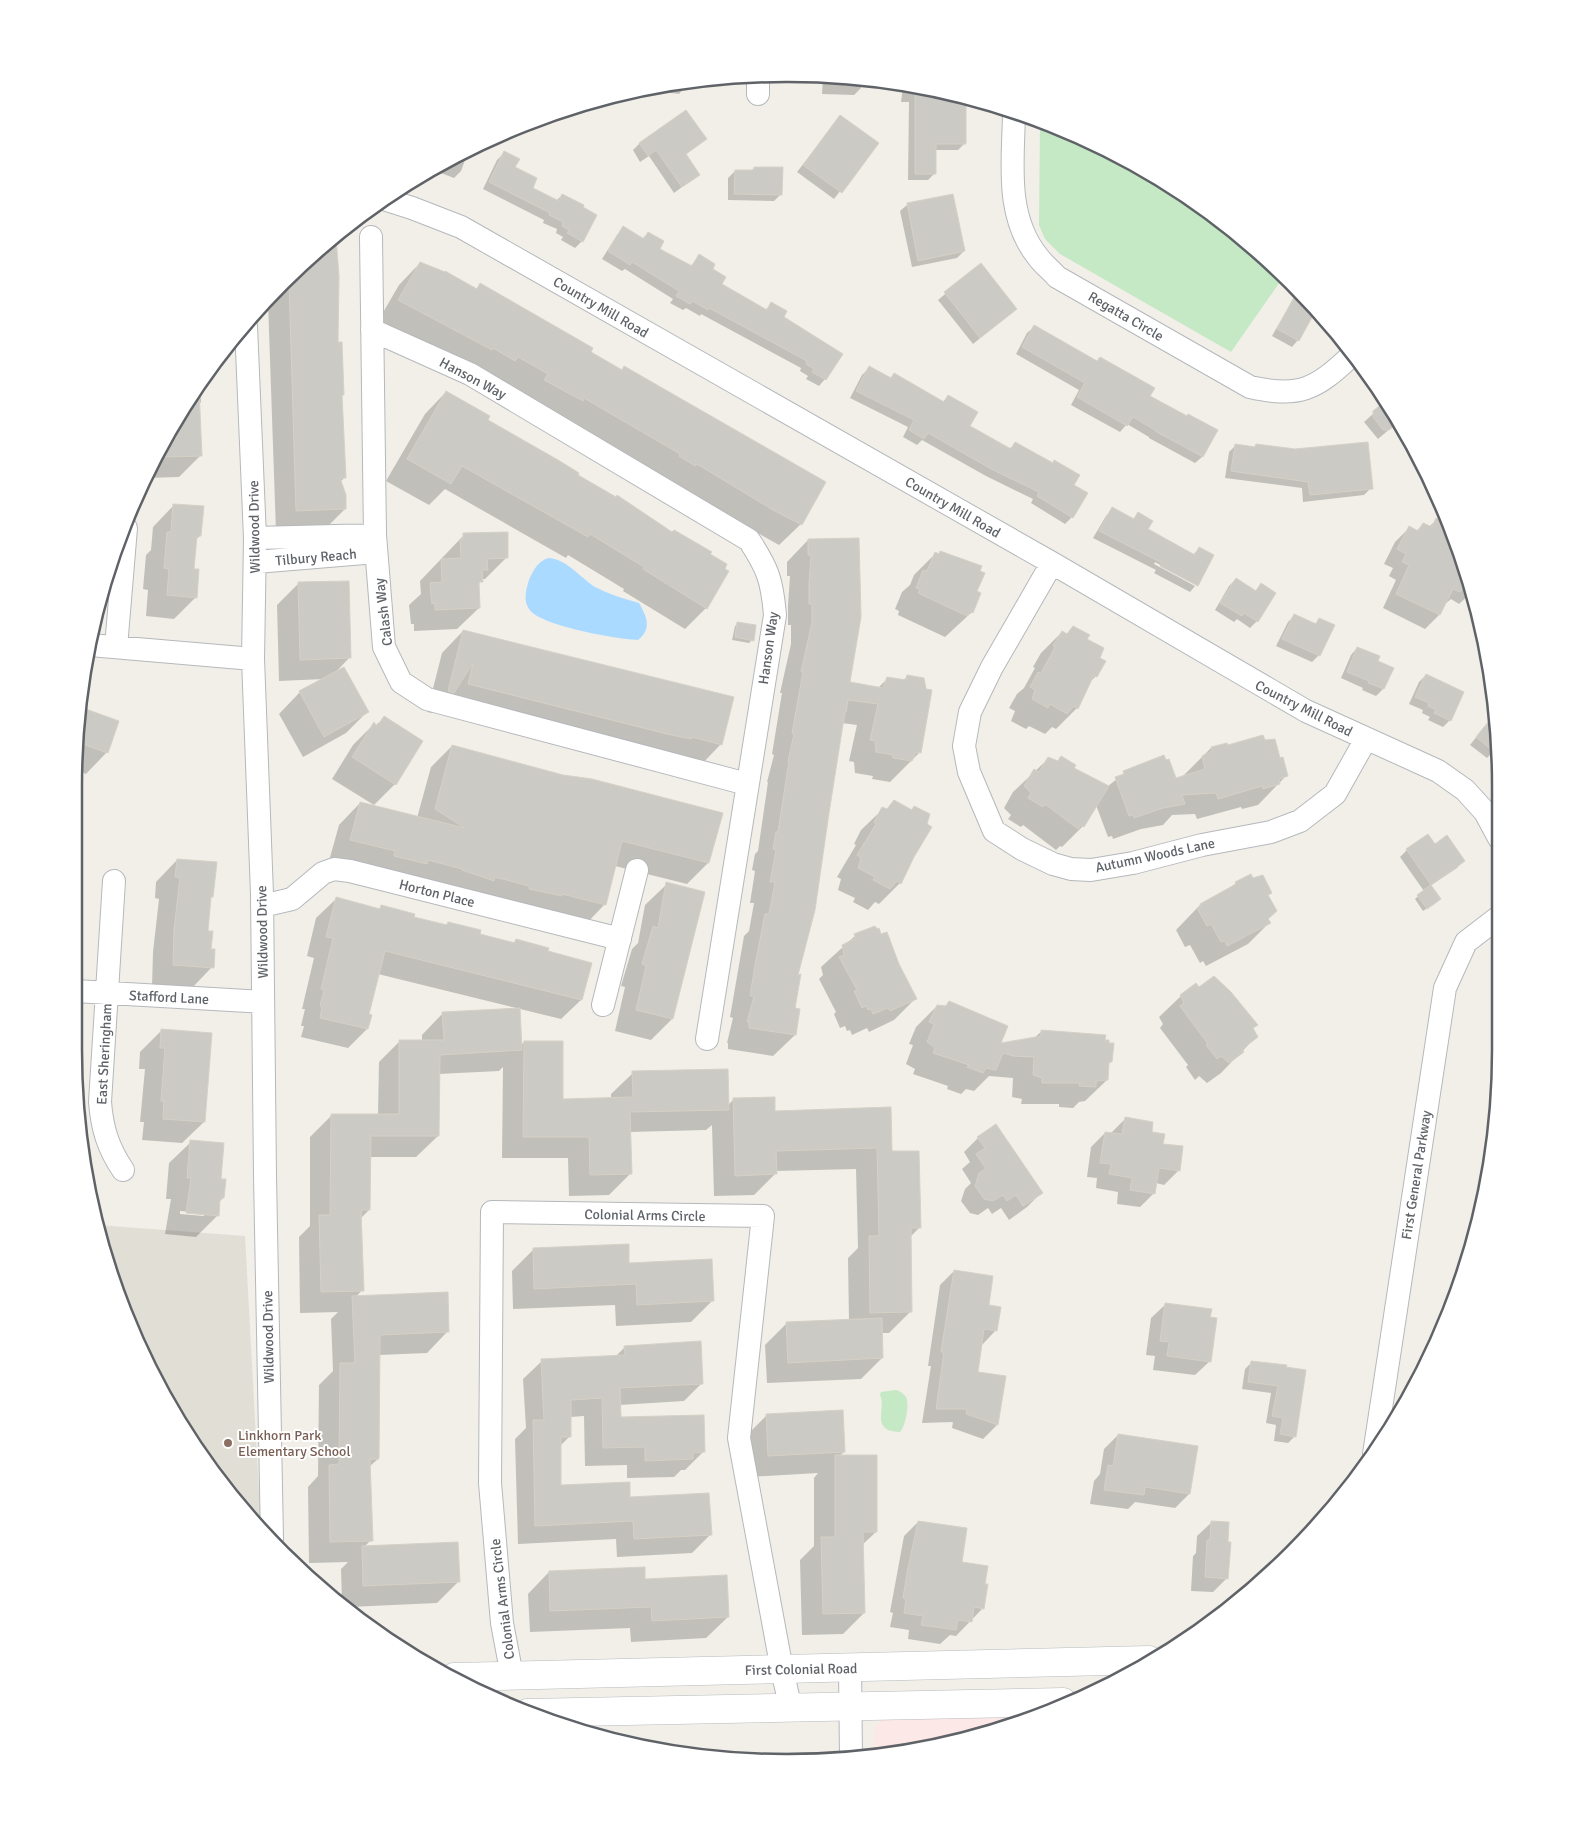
<svg xmlns="http://www.w3.org/2000/svg" width="1574" height="1837" font-family="Signika,sans-serif">
<rect width="100%" height="100%" fill="#f1efe8"/>
<!-- education -->
<path fill="#e1ded6" d="M97,1225L245,1236L261,1529L251,1520L147,1366L98,1234Z"/>
<!-- medical -->
<path fill="#fce8e6" d="M1037,1715L1017,1725L874,1757V1734L876,1726L884,1718Z"/>
<!-- green -->
<path fill="#c5e8c5" d="M1040,124L1102,147L1221,221L1282,279L1231,352L1060,254L1045,239L1039,225Z
M896,1390C900,1391 904,1394 906,1397C910,1404 905,1427 900,1432C869,1431 887,1408 880,1395L881,1392Z"/>
<!-- water -->
<path fill="#aadaff" d="M549,558C566,559 581,578 595,587C609,594 624,599 639,603C647,617 652,629 638,640C617,639 540,626 529,609C523,600 526,590 529,580C533,570 539,560 549,558Z"/>
<!-- shadow -->
<path fill="#0003" fill-rule="evenodd" d="M833,75L862,80L861,88L854,95L822,94L823,76Z
M686,82L685,87L679,94L654,91V89Z
M903,87L965,97V143L958,150H934V174L928,180H908L909,102H901Z
M686,112L705,139L685,155L698,175L674,193L649,156L640,162L633,150L639,144Z
M841,116L877,143L834,199L797,172Z
M468,152L461,171L454,178L438,172L436,174L428,171Z
M504,153L514,168L531,188L556,201L562,195L582,241L575,248L561,240L563,237L556,233L557,229L543,223L544,220L483,189L497,160Z
M754,168L781,194L774,201L728,200V178L735,171H751Z
M952,195L964,251L957,258L912,267L900,211L907,205Z
M624,228L642,239L648,233L658,249L690,267L699,256L711,269L721,284L765,310L772,304L825,379L819,386L806,379L808,376L800,371L801,368L701,314L700,316L686,308L683,310L670,303L673,299L625,269L622,271L602,259L617,235Z
M335,238L338,276L337,343L343,394L340,397L345,477L340,482L345,509L324,530L276,532L268,302L317,251Z
M420,263L476,289L480,285L589,353L801,524L779,545L378,321L399,285Z
M981,264L1016,309L973,344L938,300Z
M1297,292L1315,309L1298,340L1292,347L1272,336Z
M1034,327L1149,397L1186,417L1216,430L1202,457L1195,463L1149,438V437L1127,424L1120,432L1071,405L1079,390L1016,354L1027,333Z
M869,368L890,379L894,375L942,403L948,396L968,426L1009,449L1016,443L1073,485L1086,493L1072,517L1065,524L1031,503L1033,499L986,476L922,440L917,445L903,437L908,427L850,398L862,375Z
M200,387L201,402L198,405L201,455L179,477L145,478Z
M446,392L486,420L616,498L706,608L685,629L623,591L624,589L568,555L566,558L445,489L429,505L386,481L425,414Z
M1385,403L1398,422L1378,439L1364,422Z
M1236,445L1254,448L1256,446L1371,488L1364,495L1303,502L1302,488L1225,478L1229,452Z
M174,505L200,536L195,540L193,570L196,597L174,619L146,616L148,590L143,589L146,555L151,550L153,527Z
M1112,509L1132,520L1138,514L1147,529L1193,555L1199,548L1197,585L1155,562L1154,564L1195,586L1190,592L1154,573L1156,570L1093,538L1106,516Z
M1436,520L1448,526L1462,557L1470,594L1459,604L1451,599L1444,605L1439,615L1425,629L1383,608L1396,580L1389,576L1393,568L1384,564L1395,542L1409,528L1416,531L1423,525L1429,527Z
M464,535L506,558L485,579H482L478,585L479,608L457,629L414,631V624H411L409,605L421,594L420,581Z
M808,540L849,683L878,688L888,678L903,681L907,676L920,752L890,782L872,779L873,776L855,773L854,762L849,761L857,725L842,723L796,977L794,1009L799,1010L795,1035L773,1056L728,1049V1043H727L733,1018L730,1017L744,936L749,931L754,903H750L755,871L752,870L755,854L758,851L768,782H767L774,755L772,754L782,693H780L791,644V625H788V606L790,576H787V562Z
M935,554L975,592L972,612L945,637L898,615L899,611L895,609L902,592L910,585L914,575Z
M1236,579L1255,591L1261,585L1257,621L1250,628L1237,619L1234,622L1215,610L1229,586Z
M299,583L349,658L335,673L367,712L346,733L303,757L279,714L300,692L324,679L279,681L277,605Z
M1295,615L1314,625L1320,619L1319,655L1312,662L1276,646L1288,622Z
M738,623L752,640L749,643L732,640L735,626Z
M1074,627L1085,639L1099,659L1096,676L1089,683L1077,708L1056,729L1052,727L1045,734L1029,726L1026,729L1011,721L1015,711L1009,708L1017,694L1024,688L1035,668L1033,667L1041,653L1062,632L1066,635Z
M463,631L721,744L700,766L450,695L432,713L427,712L442,653Z
M1357,648L1377,662L1392,668L1383,689L1376,696L1362,690L1363,688L1341,678L1351,655Z
M1426,675L1450,720L1443,727L1428,720L1430,717L1422,713L1423,710L1409,704L1419,682Z
M80,709L117,722L107,752L86,774L79,771Z
M384,718L395,784L374,805L332,779L353,745L374,724L375,726Z
M1489,721L1499,740V760L1491,754L1487,758L1470,745Z
M452,746L708,863L687,884L615,866L605,904L584,926L329,861L339,825L360,803L417,818L431,767Z
M1227,747L1279,759L1287,775L1258,805L1242,809L1241,807L1197,819L1195,814L1172,815L1163,825L1141,829L1113,839L1112,836L1108,837L1096,805L1083,826L1062,847L1060,846L1056,850L1023,825L1021,827L1008,819L1011,815L1004,808L1013,792L1049,758L1072,768L1107,787L1124,773L1175,779L1182,777L1211,748Z
M914,807L912,856L900,883L879,904L875,902L868,910L853,902L855,898L838,890L841,879L837,877L856,845L854,844L861,830L883,809L886,810H911Z
M1435,846L1463,861L1457,868L1430,886L1437,902L1423,911L1415,899L1424,891L1400,857L1407,850Z
M177,860L212,897L209,899L207,932L212,967L191,989L152,986L153,952L159,899L155,898L156,882Z
M1252,880L1271,892L1267,896V919L1269,923L1248,944L1206,966L1203,961L1200,963L1190,945L1185,947L1176,930L1200,905L1230,888L1236,883Z
M667,884L672,1019L651,1040L615,1031L625,987L621,986L632,949L638,943L645,905Z
M336,899L378,910L382,906L412,918L445,926L448,923L479,935L513,943L516,940L547,952L581,1000L561,1019L378,974L368,1015L367,1029L348,1048L301,1037L304,1026H301L305,1009H302L314,958L307,956L316,918Z
M855,936L897,964L915,999L894,1020L869,1032L867,1028L852,1035L850,1030L847,1031L845,1026L840,1028L834,1014L836,1012L819,979L823,975L821,967Z
M1199,989L1252,1029L1256,1037L1221,1073L1207,1083L1199,1076L1195,1080L1186,1067L1188,1065L1160,1028L1163,1024L1159,1017L1181,996Z
M949,1003L999,1044L1034,1038L1042,1031L1104,1041L1111,1061L1108,1065L1107,1080L1085,1101L1079,1102L1073,1108L1059,1107V1104H1021L1022,1099L1012,1097L1013,1078L989,1076L974,1091L966,1089L961,1094L947,1089L948,1086L913,1074L915,1069L906,1064L913,1045L909,1044L916,1027L937,1006L944,1007Z
M443,1013L520,1046L524,1042L562,1100L611,1099V1094L633,1073L728,1105L733,1100L891,1152L920,1227L910,1237V1312L889,1333H881L882,1358L861,1379L767,1383L765,1345L786,1324L849,1321L848,1258L858,1248L856,1169L775,1171V1174L754,1195L714,1196L712,1125L706,1130L629,1132L630,1174L609,1195L569,1196L568,1158H502L503,1067L499,1071L438,1074V1136L416,1157H370L369,1210L360,1219L362,1290L356,1297L448,1331L427,1353L379,1355L378,1459L369,1467L371,1540L364,1547L458,1582L437,1603L349,1607L342,1601L341,1569L348,1562L309,1563L308,1487L318,1476L319,1385L333,1371L331,1319L338,1312L300,1313L299,1237L310,1226V1137L332,1115H378L379,1062L400,1041H422V1035Z
M162,1030L204,1122L182,1143L142,1140L144,1122H140L145,1069H139L140,1052Z
M1125,1119L1151,1133L1162,1145L1179,1170L1164,1185L1156,1183L1154,1193L1140,1207L1117,1204L1118,1192L1096,1188L1097,1178L1087,1177L1091,1147L1105,1133H1111Z
M978,1138L1041,1193L1027,1207L1009,1220L1001,1208L992,1214L988,1208L978,1215L970,1213L961,1201L965,1189L971,1183L962,1169L970,1162L964,1152Z
M191,1142L220,1180L223,1198L219,1202L218,1215L196,1237L165,1234L171,1199H166L169,1163ZM180,1211L204,1213V1216L180,1214Z
M533,1250L628,1265L712,1301L691,1322L616,1326L615,1305L513,1309L512,1271Z
M954,1271L987,1306L996,1330L982,1345L977,1373L997,1425L983,1439L952,1428L953,1422L922,1423L931,1366H928L940,1285Z
M1166,1304L1209,1318L1210,1361L1195,1375L1153,1370L1155,1356L1146,1355L1151,1318Z
M625,1347L702,1383L684,1401L619,1405L620,1418L703,1452L685,1470H681L674,1477L627,1478V1465L585,1466L584,1416L570,1417V1436L560,1446V1486L629,1499L710,1535L692,1553L617,1557L616,1539L518,1544L515,1439L526,1428L523,1379L542,1361L615,1357Z
M1252,1362L1285,1368L1295,1436L1288,1443L1274,1441L1276,1425L1266,1423L1271,1393L1242,1389L1245,1369Z
M767,1415L844,1452L839,1456L876,1532L862,1545L864,1613L843,1634L802,1635L800,1560L814,1546V1478L818,1473L747,1477L745,1437Z
M1118,1435L1189,1494L1175,1508L1135,1502L1128,1509L1090,1504L1094,1481L1100,1474L1104,1449Z
M918,1522L983,1608L956,1636L950,1635L940,1644L908,1639L909,1630L890,1627L893,1613L890,1612L904,1536Z
M1212,1522L1227,1578L1213,1592L1191,1591L1193,1556L1196,1553L1197,1536Z
M549,1572L644,1581L728,1617L706,1638L631,1642L630,1628L530,1632L528,1594Z
M814,1752V1757H694L686,1755Z"/>
<!-- building -->
<path fill="#cccac5" stroke="#d6d1c6" d="M915,89L966,97V144H936V174H915Z
M686,110L707,139L686,154L700,175L682,187L656,150L648,156L639,143Z
M840,115L879,143L842,193L803,165Z
M504,151L520,159L515,167L537,178L533,188L559,201L562,194L584,205L583,207L597,215L583,242L567,233L569,230L562,226L563,222L549,215L550,213L489,182Z
M754,167H783L782,195L734,194L735,170H754Z
M953,194L965,251L918,261L907,203Z
M623,226L644,239L648,232L664,241L660,249L692,266L699,254L715,264L713,269L726,277L722,284L767,310L771,302L787,311L784,317L843,354L826,380L812,372L814,369L806,364L807,361L709,308L708,310L692,301L690,304L676,296L679,291L632,262L630,265L608,251Z
M336,237L339,276L338,342H342L344,395H342L346,478H340L346,495V509L296,511L289,281L317,251Z
M420,262L445,272V271L477,289L480,283L593,348L591,352L622,370L624,366L826,482L802,525L773,510L697,464L695,466L679,456L680,454L584,398L583,401L544,380L548,374L518,357L515,361L493,348L492,350L398,300Z
M981,263L1017,309L980,338L944,292Z
M1297,292L1316,310L1299,341L1277,329Z
M1034,325L1097,361L1100,357L1155,388L1150,396L1187,416L1188,414L1218,430L1203,457L1155,431V430L1133,417L1127,426L1077,397L1085,383L1022,347Z
M869,366L891,378L894,373L944,402L948,395L978,412L970,426L1011,449L1015,442L1053,463L1054,460L1080,475L1074,485L1088,493L1073,518L1037,496L1039,492L993,470L928,433L924,439L909,430L914,420L856,391Z
M199,389L202,456L165,457L164,444Z
M446,391L490,416L488,420L558,460L579,473L578,475L616,497L617,495L672,532L674,530L712,552L710,554L727,564L725,569L729,571L707,609L643,569L644,567L590,534L588,537L462,466L451,484L407,459Z
M1384,402L1399,422L1389,430H1383L1373,417V411Z
M1368,442L1373,489L1310,495L1308,482L1231,471L1235,444L1255,447L1256,444L1295,449Z
M173,504L204,506L201,536H197L194,569H199L197,598L167,595L169,569L164,568L167,532H171Z
M1112,507L1134,519L1138,512L1153,521L1148,529L1195,555L1199,547L1214,555L1198,586L1160,566L1162,563L1099,531Z
M1436,518L1447,524L1462,557L1467,580L1460,592L1453,589L1440,615L1396,594L1409,565L1402,562L1406,554L1397,549L1409,526L1418,531L1423,523L1432,527Z
M508,532V558L487,559L488,570H482L483,582H479L480,608L435,610V603L432,604L430,583L442,582L441,559L461,558L460,539H463V533Z
M859,538L861,617L850,682L883,688L887,677L906,680L907,675L924,678L926,689L932,690L921,753L916,752L912,761L893,758V755L876,752L875,741L870,740L878,704L848,700L846,712H845L829,813L815,910L798,975L801,974L795,1008L800,1009L796,1035L749,1028V1022H747L754,996H750L755,965L765,914H769L775,882H770L776,850L773,849L776,832H778L789,761H788L794,734L792,733L803,672H801L812,622V604H809V584L811,555H808V539Z
M940,551L982,566L980,571L985,573L977,591L981,593L973,613L970,611L967,616L918,593L920,589L916,588L923,570L927,571L935,552L939,554Z
M1236,578L1256,591L1261,583L1276,593L1258,622L1244,613L1242,616L1220,603Z
M349,581L351,658L300,660L298,582Z
M1294,614L1316,624L1319,618L1335,625L1320,656L1282,639Z
M737,622L756,625L754,641L735,637Z
M1073,626L1090,635L1087,639L1104,648L1100,658L1106,661L1097,677L1094,675L1078,709L1074,706L1067,714L1050,704L1048,708L1032,699L1035,690L1030,687L1038,672L1041,673L1055,647L1053,646L1062,631L1067,634Z
M463,630L734,697L722,745L692,737L691,739L667,734L468,684L473,663L454,693L448,691Z
M1357,647L1380,656L1378,661L1394,668L1384,689L1368,683L1369,681L1347,672Z
M344,667L369,712L324,737L299,691Z
M1426,674L1464,692L1451,721L1434,713L1436,710L1428,706L1429,703L1415,697Z
M80,707L119,721L108,753L79,743Z
M1494,715L1499,740V756L1476,737Z
M384,716L423,741L396,785L352,757L374,722L377,727Z
M1263,735L1265,740L1275,739L1280,758L1283,757L1288,776L1279,779L1280,784L1263,789L1262,786L1218,799L1216,793L1182,795L1185,804L1163,808L1134,818L1133,815L1129,816L1115,777L1124,774L1123,771L1164,755L1166,760L1169,759L1176,778L1205,769L1202,756L1212,751L1211,747L1227,743L1228,745Z
M452,745L563,775L592,779L723,813L709,863L622,841L606,905L562,894V896L529,889V886L495,877L494,881L462,870V869L428,860L427,864L394,856L395,851L350,840L360,802L465,828L435,809Z
M1061,756L1076,765L1074,768L1109,786L1084,827L1081,825L1078,829L1045,804L1043,807L1028,798L1031,793L1024,786L1034,769L1039,772L1048,757L1058,761Z
M894,800L912,810L914,806L930,814L927,824L932,827L914,857L901,884L897,881L890,889L873,880L875,877L858,868L861,858L857,855L876,824L874,822L882,807L887,809Z
M1428,834L1435,844L1447,835L1465,861L1431,885L1406,849Z
M177,859L217,862L213,897H211L208,931H213L211,949H215L214,968L173,965L174,930L180,878L175,877Z
M1251,874L1253,878L1263,875L1272,893L1268,895L1277,911L1268,919L1271,923L1227,946L1225,941L1221,942L1211,924L1207,926L1197,908L1201,906L1200,904L1236,884L1235,882Z
M666,882L705,892L673,1019L636,1010L646,966L642,964L653,926L658,928Z
M1431,885L1441,899L1427,909L1417,895Z
M336,897L380,909L381,905L400,910L415,914L414,917L447,925L448,922L481,930L480,934L515,943L516,939L549,948L548,951L592,963L582,1000L385,951L369,1014L372,1015L368,1029L320,1018L322,1007L320,1006L324,990L321,989L333,938L326,937Z
M875,926L877,929L879,928L881,934L887,932L899,964L917,999L890,1011L888,1008L873,1014L871,1009L868,1010L866,1006L862,1008L854,991L857,990L839,957L844,955L842,945L856,938L854,934Z
M1214,976L1231,992L1258,1025L1253,1028L1258,1037L1242,1049L1244,1052L1229,1063L1221,1056L1217,1059L1206,1045L1208,1044L1180,1006L1184,1003L1180,995L1196,983L1199,987Z
M949,1001L1008,1026L1001,1043L1041,1036V1030L1106,1035L1105,1040H1109V1043H1114L1112,1062H1109L1108,1080L1096,1081V1087L1079,1086L1080,1083H1042V1078L1033,1075L1034,1057L1013,1056L1003,1053L996,1070L986,1068L983,1073L967,1067L969,1065L933,1053L935,1048L927,1042L934,1024L929,1022L937,1005L946,1006Z
M520,1008L522,1050L440,1055L439,1136H371L370,1210H361L364,1291L321,1292L319,1215H330L331,1114H399V1040H444L442,1012Z
M161,1029L212,1033L205,1122L163,1119L164,1101H161L165,1048H160Z
M524,1041H563V1099L633,1097L632,1071L728,1069L729,1110L630,1112L632,1174L590,1175L589,1137H523Z
M775,1097V1111L891,1107L892,1151H919L921,1228H911L912,1312L870,1313L869,1236H879L877,1148L776,1151L777,1174L735,1176L733,1098Z
M1125,1117L1153,1122L1152,1132L1165,1134L1163,1144L1183,1146L1180,1171L1159,1168L1155,1194L1130,1190L1132,1178L1109,1174L1111,1164L1100,1163L1105,1132L1122,1134Z
M996,1124L1043,1193L1023,1206L1016,1195L1007,1201L1003,1195L993,1201L984,1199L975,1186L979,1173L986,1169L976,1154L985,1148L977,1137Z
M190,1140L224,1143L221,1179H226L224,1198H220L219,1216L186,1213L191,1178H187Z
M629,1244V1263L712,1259L714,1301L637,1305L636,1284L534,1289L533,1248Z
M954,1270L993,1276L989,1305L1001,1307L997,1331L984,1329L978,1372L1006,1376L998,1425L966,1414L967,1409H936L944,1352H941Z
M448,1292L449,1332L380,1335L379,1459H370L373,1541L330,1542L329,1465L339,1464L340,1363H355L352,1296Z
M1165,1303L1212,1309L1210,1317L1217,1318L1211,1362L1167,1356L1169,1342L1160,1341Z
M882,1318L883,1358L788,1363L786,1322Z
M701,1341L703,1384L620,1388L621,1417L704,1415L705,1452L693,1453V1459L645,1461V1447L603,1448L602,1398L571,1400V1437H561V1485L630,1482V1497L709,1493L712,1535L634,1539L633,1521L535,1526L533,1420H544L541,1359L625,1355L624,1346Z
M1251,1361L1287,1365L1286,1367L1306,1370L1296,1437L1280,1434L1283,1418L1272,1416L1278,1386L1248,1382Z
M843,1410L845,1452L768,1456L766,1414Z
M1118,1434L1198,1446L1190,1494L1145,1487L1144,1495L1104,1490L1108,1465L1113,1466Z
M835,1455H877V1532H863L865,1613L823,1614L821,1537H835Z
M918,1521L967,1528L962,1562L988,1566L985,1584H988L984,1609L974,1607L972,1622L958,1620L956,1630L921,1625L923,1616L904,1613L906,1599L903,1598L907,1573Z
M1211,1521L1229,1522L1228,1542H1231L1228,1579L1205,1577L1207,1540H1210Z
M458,1542L460,1582L363,1586L362,1546Z
M645,1567V1579L727,1575L729,1617L652,1621L651,1607L550,1611L549,1571Z"/>
<g fill="none" stroke-linecap="round" stroke-linejoin="round">
<!-- minor casing -->
<g stroke="#b5b8bc" stroke-width="24">
<path id="minor" d="M758,94V78
M1014,114C1013,163 1005,216 1038,257C1043,264 1051,270 1057,277L1250,387C1299,398 1315,390 1351,356
M387,200L412,208L461,227L1052,563L1306,711L1438,771L1465,790L1485,812L1499,838
M371,237L375,535L384,647L401,682L427,699L747,784
M246,326L255,538L253,659L262,894L265,1176L272,1539
M372,330L470,374L749,540C768,569 772,580 775,615L707,1039
M255,538L375,535
M256,562L376,552
M1052,563L992,667L970,712L964,746L969,772L994,831L1022,849L1053,864L1071,869L1091,870L1133,863L1202,845L1271,832L1300,821L1335,794L1366,739
M90,645L253,659
M116,647L126,528
M114,881L100,1102C102,1128 108,1148 123,1170
M262,906L292,899L323,873L334,869L350,871L620,939
M75,991L263,1002
M603,1005L637,870
M1374,1454L1445,988L1466,942L1500,916
M850,1668L851,1757
M512,1676L502,1623L490,1483L492,1212L763,1216L739,1438L782,1670L791,1709"/>
</g>
<!-- secondary casing -->
<g stroke="#b6babf" stroke-width="29">
<path id="secondary" d="M454,1677L1149,1660
M527,1713L1063,1702"/>
</g>
<!-- minor -->
<use href="#minor" stroke="#fff" stroke-width="22"/>
<!-- secondary -->
<use href="#secondary" stroke="#fff" stroke-width="28"/>
</g>
<!-- markers -->
<circle fill="#8d6e63" stroke="#fff" stroke-width="2" cx="228" cy="1443" r="5"/>
<g text-anchor="middle" stroke-width="4" stroke-linejoin="round" paint-order="stroke">
<!-- street labels -->
<g font-size="14" fill="#5f6368" stroke="#fff">
<text transform="translate(601 307) rotate(30)" y="5">Country Mill Road</text>
<text transform="translate(1126 316) rotate(30)" y="5">Regatta Circle</text>
<text transform="translate(473 378) rotate(28)" y="5">Hanson Way</text>
<text transform="translate(953 507) rotate(30)" y="5">Country Mill Road</text>
<text transform="translate(254 527) rotate(-91)" y="5">Wildwood Drive</text>
<text transform="translate(316 557) rotate(-5)" y="5">Tilbury Reach</text>
<text transform="translate(383 612) rotate(-97)" y="5">Calash Way</text>
<text transform="translate(768 648) rotate(-82)" y="5">Hanson Way</text>
<text transform="translate(1304 708) rotate(27)" y="5">Country Mill Road</text>
<text transform="translate(1155 855) rotate(-12)" y="5">Autumn Woods Lane</text>
<text transform="translate(437 893) rotate(14)" y="5">Horton Place</text>
<text transform="translate(262 932) rotate(-91)" y="5">Wildwood Drive</text>
<text transform="translate(169 997) rotate(3)" y="5">Stafford Lane</text>
<text transform="translate(104 1054) rotate(-87)" y="5">East Sheringham</text>
<text transform="translate(1416 1175) rotate(-81)" y="5">First General Parkway</text>
<text transform="translate(645 1215) rotate(1)" y="5">Colonial Arms Circle</text>
<text transform="translate(268 1337) rotate(-91)" y="5">Wildwood Drive</text>
<text transform="translate(502 1599) rotate(-97)" y="5">Colonial Arms Circle</text>
<text transform="translate(801 1669) rotate(-1)" y="5">First Colonial Road</text>
</g>
<!-- education labels -->
<g font-size="14" fill="#785e54" stroke="#fff" text-anchor="start">
<text x="238" y="1440">Linkhorn Park<tspan x="238" dy="16">Elementary School</tspan></text>
</g>
</g>
<!-- crop -->
<path d="M0 0H1574V1837H0ZM786 82H788A704 704 0 0 1 1492 786V1050A704 704 0 0 1 788 1754H786A704 704 0 0 1 82 1050V786A704 704 0 0 1 786 82Z" fill="#fff" fill-rule="evenodd"/>
<path fill="none" stroke="#5f6368" stroke-width="2.5" d="M786 82H788A704 704 0 0 1 1492 786V1050A704 704 0 0 1 788 1754H786A704 704 0 0 1 82 1050V786A704 704 0 0 1 786 82Z"/>
</svg>
